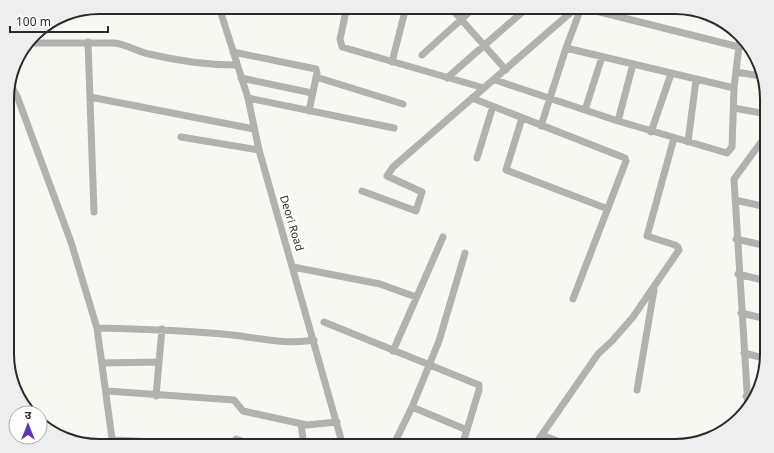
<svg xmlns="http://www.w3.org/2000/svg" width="774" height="453" font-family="'Noto Sans','Noto Sans Devanagari',sans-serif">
<rect width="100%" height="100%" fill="#f8f8f2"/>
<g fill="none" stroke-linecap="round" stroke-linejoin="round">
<!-- minor -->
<path stroke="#b0b2b0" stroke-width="7" d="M219,7L248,98L259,150L343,446
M347,7L340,39L342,47L484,88
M450,7L506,70
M580,7L739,47
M88,42L94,212
M28,43H114C126,44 136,51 149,54C178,61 207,65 237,65
M566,48L734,88
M233,52L316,69L317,73L309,111
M422,55L475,7
M392,62L406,7
M736,72L761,76
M316,77L403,104
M241,78L312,93
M447,78L528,7
M495,80L618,121L727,153L732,147L734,88L740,38
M9,82L17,96L71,242L97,328L113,446
M90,97L254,129
M248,98L394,128
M472,98L625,158L626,161L573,299
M734,108L767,114
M585,110L602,57
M522,118L506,170L608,209
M618,121L633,64
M541,126L566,48L581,8
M651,132L671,74
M181,137L259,150
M688,142L696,80
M477,158L493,106
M362,191L416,211L422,192L387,176L393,167L577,7
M735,200L767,207
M736,239L767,246
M293,267L380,284L416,297
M738,274L767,281
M741,313L767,319
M324,322L479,385V390L462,446
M97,328C142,329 187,330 232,335C260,338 285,345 314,340
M393,351L443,237
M744,353L767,359
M103,363L159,362
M637,390L654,290
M107,391L234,400L243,411L307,425L337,422
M156,396L162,329
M746,396L755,398
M412,407L467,430
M748,407L734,179L767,134
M301,424L304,446
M542,435L570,446
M236,439L255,446
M113,440L222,445
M393,446L412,407L439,341L465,253
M534,446L598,354L612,341L633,317L679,250L678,247L675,245L647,236L674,138"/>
</g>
<g text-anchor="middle" stroke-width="4" stroke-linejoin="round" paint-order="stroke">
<!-- street labels -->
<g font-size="11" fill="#292927" stroke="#fff">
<text transform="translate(292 223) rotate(73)" y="4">Deori Road</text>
</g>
</g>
<!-- crop -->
<path d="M0 0H774V453H0ZM99 14H675A85 85 0 0 1 760 99V354A85 85 0 0 1 675 439H99A85 85 0 0 1 14 354V99A85 85 0 0 1 99 14Z" fill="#eee" fill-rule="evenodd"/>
<path fill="none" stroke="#292927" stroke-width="2" d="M99 14H675A85 85 0 0 1 760 99V354A85 85 0 0 1 675 439H99A85 85 0 0 1 14 354V99A85 85 0 0 1 99 14Z"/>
<!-- north arrow -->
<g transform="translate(28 425)"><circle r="19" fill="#ffffff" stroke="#a9a9a9"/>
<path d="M0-3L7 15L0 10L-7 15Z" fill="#5e38b0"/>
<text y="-6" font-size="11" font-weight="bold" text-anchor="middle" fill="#292927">उ</text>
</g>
<!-- scale -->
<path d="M10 26v6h98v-6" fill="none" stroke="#292927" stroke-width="2"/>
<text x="16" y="26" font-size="12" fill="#292927" stroke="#ffffff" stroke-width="3" paint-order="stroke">100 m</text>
</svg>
